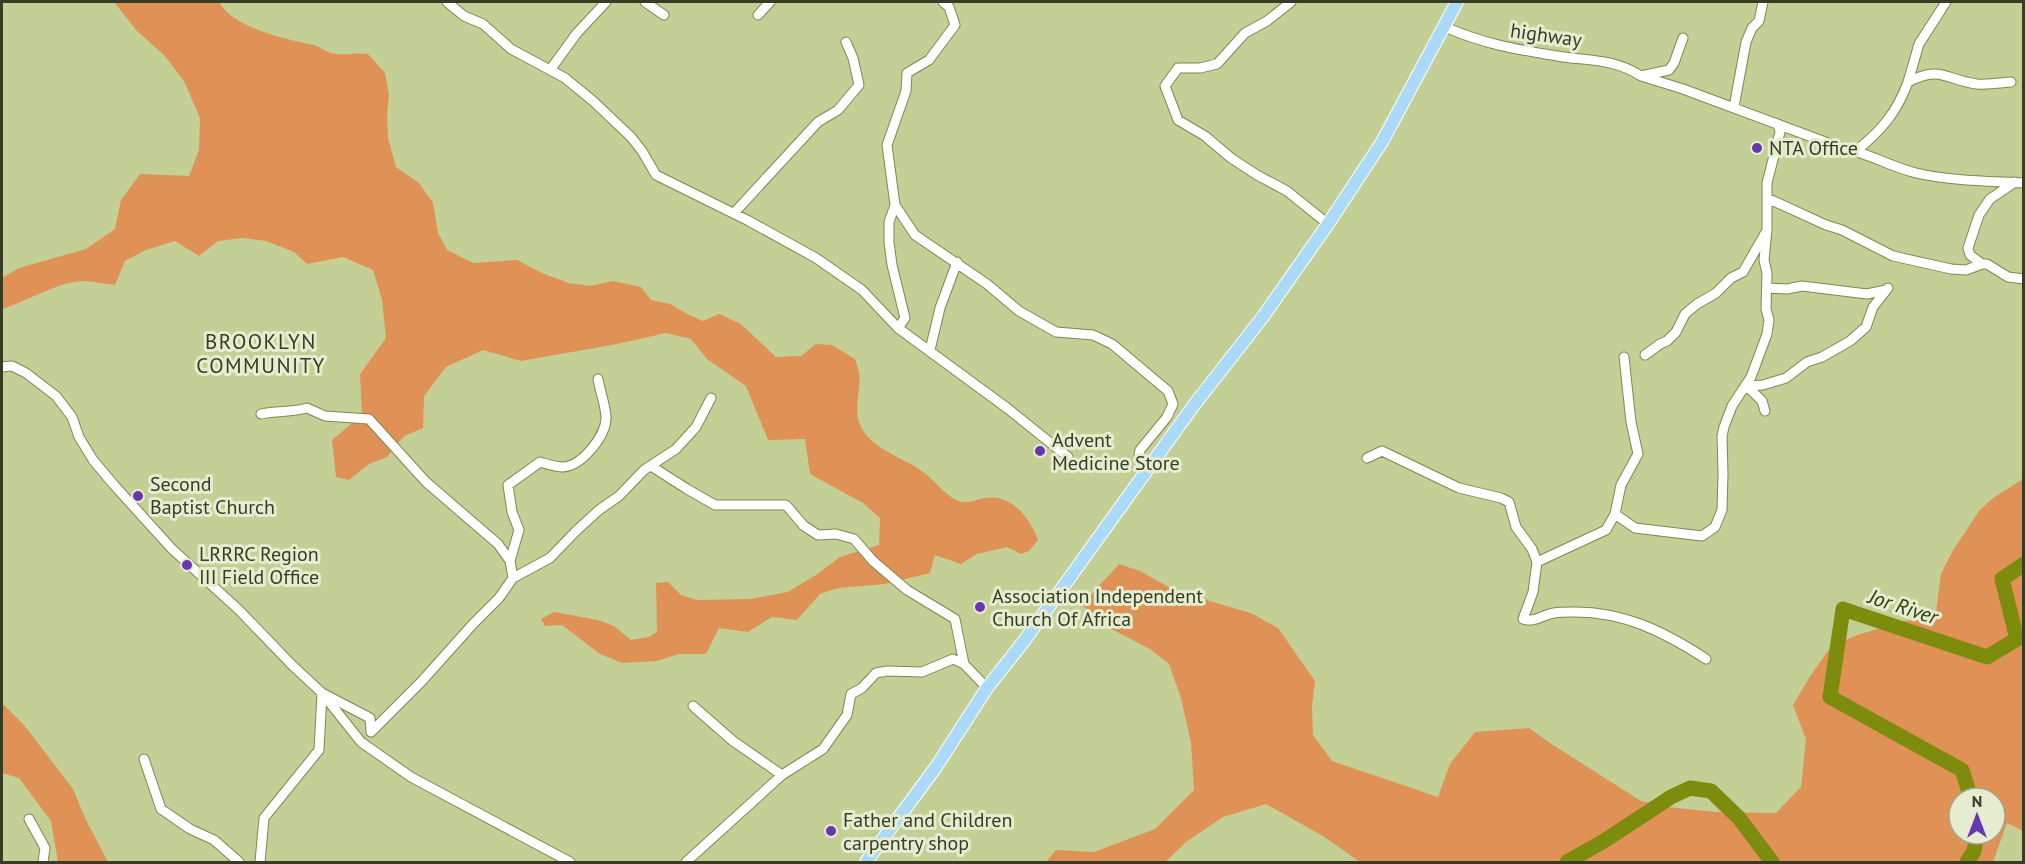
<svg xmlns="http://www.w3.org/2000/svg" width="2025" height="864" font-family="'PT Sans',sans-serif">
<rect width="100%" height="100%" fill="#c3cf94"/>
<!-- green -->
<path fill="#e09256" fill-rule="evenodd" d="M114,2H219C233,28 286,39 314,45C320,47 325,51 331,53C341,56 356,52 368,54L385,73L389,95L387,113L388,138L396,167L419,183L433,203L438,233L447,250L473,263L517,260L544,274L569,283L590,286L613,281L641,287L651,300L670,304L689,315L703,321L719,314L741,324L776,357L801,356L816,344L832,345L855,359C856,363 858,368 859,372C862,390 852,409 861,427C873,451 907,458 927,475C937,483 949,500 963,502C969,503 979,499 985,498C1012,494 1030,518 1038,540L1029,551L1021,554L1007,547L977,554L961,564L935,555L930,573L885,584L838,588L820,594L797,620L772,617L748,632L719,628L706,654H679L657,661L622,663L600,654L562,625L545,626L541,619L554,612L598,620L614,626L631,640L649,637L657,632L656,583L668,582L681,595L697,600L750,599L788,592L816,575L840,557L879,545L880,518L863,503L810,474L805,439L768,440L746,386L707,359L691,339L666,333L617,344L521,361L483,350L446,367L424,396L423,428L404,436L387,457L369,464L349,480L336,477L332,440L362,415L360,374L386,338L382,300L373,270L343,257L307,264L294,252L266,241L242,238L218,241L199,256L175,241L146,250L125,261L115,285C104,284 92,281 82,281C57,282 26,302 2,309V278L19,268L86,249L115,229L121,200L140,174L189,176L199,150L200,118L184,81L164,55L137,31Z
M2023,479V831L2007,823L1993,862H1360L1323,836L1266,804L1223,817L1186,842L1165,862H1046L1056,850L1094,852L1155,829L1194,790L1191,743L1181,698L1169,664L1150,649L1102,624L1082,605L1119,564L1140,571L1174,590L1253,614L1278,628L1315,681L1312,705L1313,735L1332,761L1438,797L1450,764L1475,732L1529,728L1553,745L1641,801L1669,807L1715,812L1776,813L1801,787L1806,739L1793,705L1809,678L1830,648L1854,636L1904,621L1935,619L1941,574L1952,552L1979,511L1993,498ZM1959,798H1995V834H1959Z
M2,703L24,725L73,789L86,820L108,862H58L51,821L19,778L2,773Z"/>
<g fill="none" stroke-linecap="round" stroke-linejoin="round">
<!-- river -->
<path stroke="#7d8c0c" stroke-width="15" d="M1971,798L1962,770L1830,697L1843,609L1987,657L2017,639L2002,579L2024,564
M1567,862L1604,841L1671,797L1690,788L1711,791L1739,818L1772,862
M1967,862L1974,851L1977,834"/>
<!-- minor casing -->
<g stroke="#7e8850" stroke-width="11">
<path id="minor" d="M447,2L464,16L483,24L511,49L565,78L593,101L631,137L642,151L656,175L749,221L816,258L862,290L898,328L1007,408L1068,457
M645,2L664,15
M1291,2L1267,21L1245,33L1217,64L1200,68H1178L1165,86L1178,120L1205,136L1231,158L1257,175L1287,191L1328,224
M758,15L770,2
M1445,27C1484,44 1515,49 1557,56C1587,61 1614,58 1641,76L1669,70L1674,63L1683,38
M550,70L577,33L606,2
M1641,76L1683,89L1836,146C1864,151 1888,166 1916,173C1951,181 1988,181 2024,183
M1908,82L1919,44L1946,2
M1734,107L1746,42L1752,28L1759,21L1763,2
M1778,124L1780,132L1767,183V198L1826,225L1842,230L1893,256L1951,269L1966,270L1982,264H1987L2008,277L2024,279
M1857,150C1882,130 1897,112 1908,82C1941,65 1946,80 1977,84C1988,85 2000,83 2011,82
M895,205L915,235L987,284L1019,311L1056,332L1093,335L1112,344L1168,391L1173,404L1167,417L1140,450C1137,459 1142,462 1148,468
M734,213L818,122L838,110L859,85L853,58L846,42
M1982,264L1970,255L1968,248L1979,215L1990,199L2015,182
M1767,288L1787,289L1802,286L1867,294L1886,290
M898,328L905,318L892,265L889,242V222L895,205L887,145L906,91L907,73L929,60L955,25L949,7L943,2
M930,350L940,308L957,262
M1645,355L1660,344L1667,341L1676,332L1685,314L1697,304L1716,293L1731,278L1743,272L1766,232
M1624,357L1631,422L1638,454L1621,485L1615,514L1606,530L1537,562L1533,592L1523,619C1535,623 1542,615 1554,613C1560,612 1567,612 1572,612C1623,611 1665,632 1706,659
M2,367L12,366L26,373L56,396L72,417L79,437L93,460L114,485L172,549L239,610L291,664L322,693L361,742L411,777L570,862
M1747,386L1763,385L1786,378L1807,362L1822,357L1850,341L1866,327L1873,307L1888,288
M1747,386L1762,401L1765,411
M1367,458L1382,451L1459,488L1501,498L1509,502L1516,527L1532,549L1537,562
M651,466L687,489L715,505H786L804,526L818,535L836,534L854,539L873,561L907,590L955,619L964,664L987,688
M1615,514L1635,528L1702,536L1715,527L1722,510L1723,474L1722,436L1724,427L1732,406L1751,377L1767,334L1769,320L1766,309L1767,273L1764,260L1767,230V198
M510,561L519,530L512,512L508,485L540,462C547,464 556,467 563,467C582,466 607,435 606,416C605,404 600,391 598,379
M513,578L550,558L576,531L599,510L619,496L644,470L676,449L696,427L711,398
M693,706L733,741L782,775
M144,759L161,809L190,829L214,840L239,862
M29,819L45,848L43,862
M260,862L264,818L319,750L322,693L370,718L371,732L422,681L473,624L499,598L513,578L510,561L498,544L426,482L369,419L325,416L307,408C289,413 279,410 261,414
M686,862L782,775L823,749L847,715L851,694L862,688L876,673L887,671L922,672L953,659L964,664"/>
</g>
<!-- major casing -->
<g stroke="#fff" stroke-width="14">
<path id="major" d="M866,862L936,767L987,688L1024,641L1194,405L1262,318L1328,224L1382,142L1457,2"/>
</g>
<!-- minor -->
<use href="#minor" stroke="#fff" stroke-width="9"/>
<!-- major -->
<use href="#major" stroke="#aadaf7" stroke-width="12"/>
</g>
<!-- markers -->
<g fill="#6637ae" stroke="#e6eccf" stroke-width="2">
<circle cx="1757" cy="148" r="6"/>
<circle cx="1040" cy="451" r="6"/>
<circle cx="138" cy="496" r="6"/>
<circle cx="187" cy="565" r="6"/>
<circle cx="980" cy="607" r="6"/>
<circle cx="831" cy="831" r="6"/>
</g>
<g text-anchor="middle" stroke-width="6" stroke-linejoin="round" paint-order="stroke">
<!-- street labels -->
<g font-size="20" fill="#383c24" stroke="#e6eccf">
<text transform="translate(1546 35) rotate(8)" y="7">highway</text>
</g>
<!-- poi labels -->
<g font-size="20" fill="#383c24" stroke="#e6eccf" text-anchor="start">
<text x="1769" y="155">NTA Office</text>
<text x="1052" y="447">Advent<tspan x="1052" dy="23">Medicine Store</tspan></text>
<text x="150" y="491">Second<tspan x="150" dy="23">Baptist Church</tspan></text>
<text x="199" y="561">LRRRC Region<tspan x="199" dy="23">III Field Office</tspan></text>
<text x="992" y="603">Association Independent<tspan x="992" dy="23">Church Of Africa</tspan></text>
<text x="843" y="827">Father and Children<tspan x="843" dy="23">carpentry shop</tspan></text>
</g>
<!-- neighbourhood labels -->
<g font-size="21" letter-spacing="1.5" fill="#383c24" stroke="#e6eccf">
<text x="261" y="349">BROOKLYN<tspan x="261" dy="24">COMMUNITY</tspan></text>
</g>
<!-- water labels -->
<g font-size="21" font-style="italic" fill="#343b0d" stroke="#e6eccf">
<text transform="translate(1903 607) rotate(18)" y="7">Jor River</text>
</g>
</g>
<!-- border -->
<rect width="2025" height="864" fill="none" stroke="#383c24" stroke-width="6"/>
<!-- north arrow -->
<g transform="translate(1977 816)"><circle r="28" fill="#e6eccf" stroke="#a0a68b" stroke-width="1.5"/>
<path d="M0-4.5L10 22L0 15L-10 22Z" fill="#6637ae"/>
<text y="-9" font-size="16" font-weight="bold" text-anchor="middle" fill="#383c24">N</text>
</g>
</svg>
